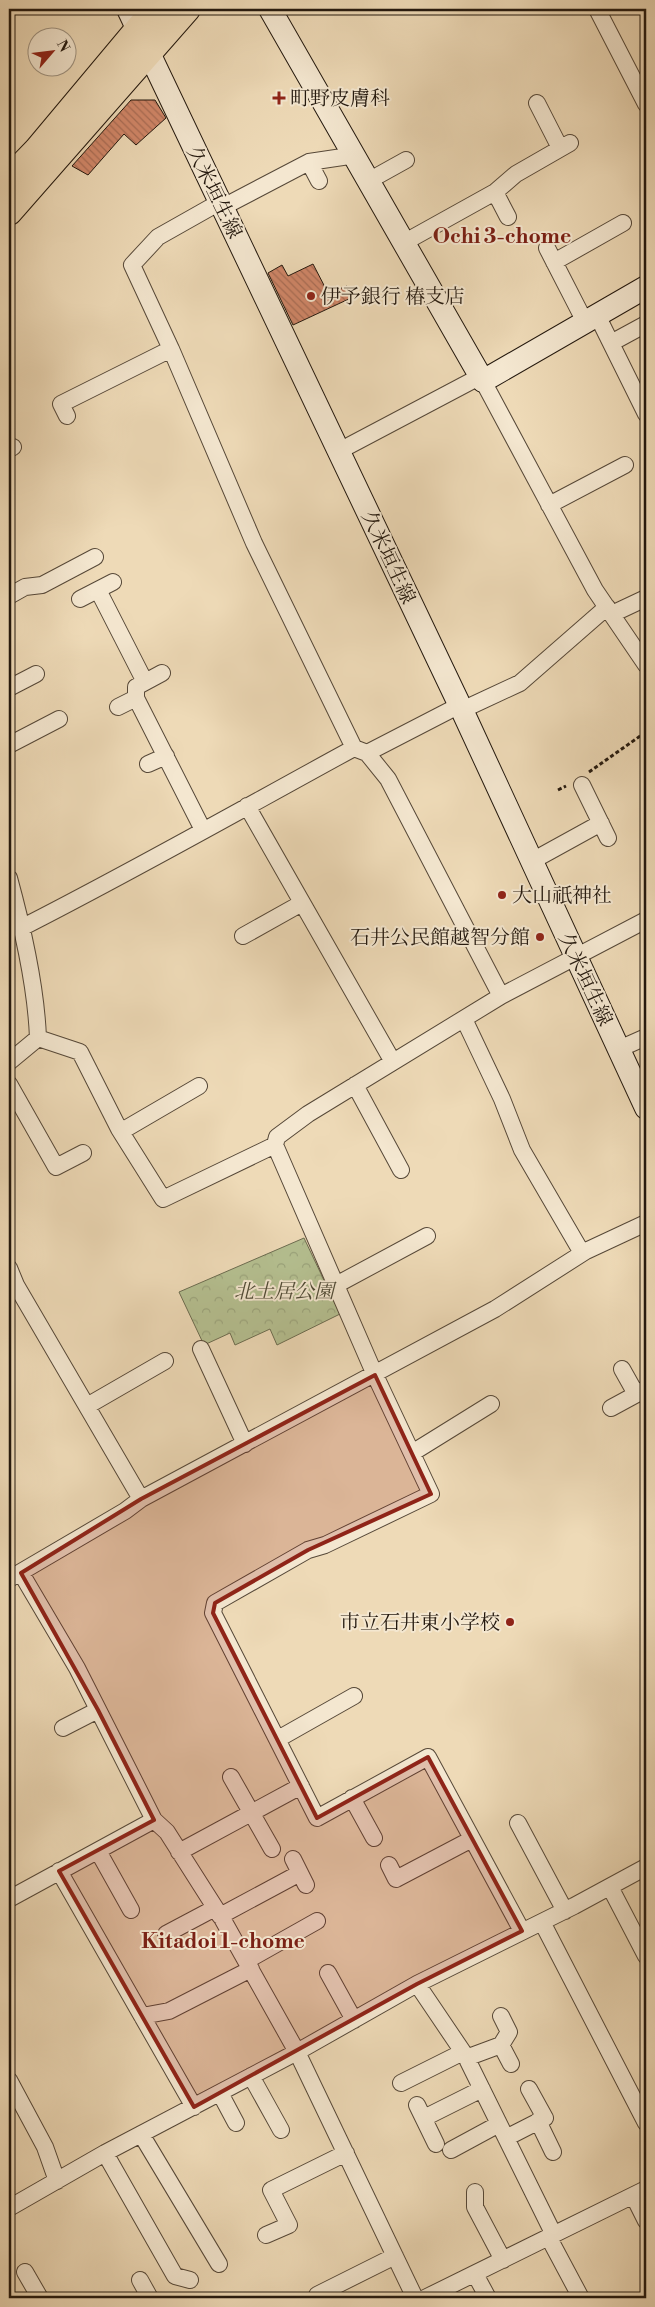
<svg xmlns="http://www.w3.org/2000/svg" width="655" height="2307" font-family="'Libre Bodoni','Noto Serif JP',serif">
<defs>
<pattern id="park-crowns" width="20" height="18" patternUnits="userSpaceOnUse" patternTransform="scale(1.25)"><rect width="20" height="18" fill="#b5c091"/><path d="M2 6a3 3 0 1 1 6 0M12 15a3 3 0 1 1 6 0" fill="none" stroke="#9ba47c"/></pattern>
<pattern id="building-back-hatch" width="6" height="6" patternUnits="userSpaceOnUse" patternTransform="scale(1.25)"><rect width="6" height="6" fill="#d18769"/><path d="M-1 5l2 2M0 0l6 6M5-1l2 2" fill="none" stroke="#a96d55"/></pattern>
</defs>
<rect width="100%" height="100%" fill="#eedab7"/>
<filter id="stains"><feTurbulence type="fractalNoise" baseFrequency=".004" numOctaves="4"/><feColorMatrix values="0 0 0 0 .2 0 0 0 0 .09 0 0 0 0 .02 0 0 0 .5 -.17"/></filter>
<radialGradient id="worn" r=".72"><stop offset=".6" stop-color="#630" stop-opacity="0"/><stop offset="1" stop-color="#630" stop-opacity=".3"/></radialGradient>
<!-- park -->
<path fill="url(#park-crowns)" stroke="#6c6c50" d="M304,1238L340,1314L277,1345L270,1329L235,1345L230,1333L204,1345L179,1292Z"/>
<!-- building -->
<path fill="url(#building-back-hatch)" stroke="#23180e" d="M131,100H155L166,118L136,145L124,134L88,175L72,166Z
M313,264L328,293L347,286L351,298L293,325L268,273L282,265L288,276Z"/>
<g fill="none" stroke-linecap="round" stroke-linejoin="round">
<!-- minor casing -->
<g stroke="#564838" stroke-width="18">
<path id="minor" d="M597,9L646,104
M537,103L560,148
M309,162L319,181
M370,180L406,160
M495,192L508,217
M220,202L158,237L132,265L171,349L254,543L354,748
M223,207L309,162L356,155
M405,242L495,192L516,174L570,143
M547,248L585,322
M554,262L623,223
M597,315L646,414
M611,343L646,324
M483,381L595,590L646,665
M67,416L61,404L171,349
M9,449L13,447
M339,451L481,376
M549,505L625,465
M98,590L145,682
M9,596L25,587L42,585L95,557
M80,599L113,582
M612,614L646,598
M162,673L136,687V698L203,830
M9,688L36,674
M118,707L136,698
M462,710L520,683L607,607
M9,745L59,719
M367,753L388,779L501,996L646,920
M148,764L166,756
M582,785L608,838
M247,806L393,1062
M532,861L601,823
M9,878C23,929 36,985 38,1038L9,1062
M23,927C135,870 244,808 354,748L367,753L460,705
M243,936L302,903
M501,996L308,1114L277,1137L275,1145L375,1375L431,1494L325,1545L308,1550L215,1603L213,1613L317,1818L428,1757L522,1931
M464,1019L502,1099L522,1150L582,1253
M38,1038L80,1052L119,1129L163,1199L275,1145
M619,1049L646,1037
M9,1084L56,1167L83,1153
M355,1085L401,1170
M119,1129L127,1128L199,1086
M9,1268L16,1285L141,1499
M336,1285L427,1236
M201,1349L245,1444
M622,1369L636,1394
M87,1406L165,1361
M611,1408L646,1389
M412,1453L491,1404
M21,1573L77,1668L154,1820L167,1832L223,1920L297,2052L415,2298
M9,1579L125,1511L141,1499L495,1309L586,1251L646,1223
M63,1728L98,1710
M278,1739L354,1696
M231,1777L272,1849
M352,1798L374,1838
M518,1823L565,1911
M98,1851L131,1910
M179,1852L301,1786
M293,1859L306,1885
M389,1865L396,1879L472,1839
M59,1871L194,2107
M610,1887L646,1956
M9,1899L154,1820
M220,1916L300,1873
M542,1922L646,2123
M166,1934L215,1908
M246,1961L317,1921
M328,1973L354,2020
M417,1984L465,2055L554,2235
M142,2016L169,2011L251,1969
M501,2045L511,2064
M466,2058L501,2045L509,2032L501,2016
M251,2076L281,2130
M9,2080L45,2147L57,2181
M401,2083L463,2052
M220,2093L236,2123
M417,2105L436,2144
M424,2118L482,2089
M538,2121L553,2152
M141,2134L219,2264
M506,2138L545,2118L529,2089
M451,2150L499,2124
M105,2153L175,2276L190,2280
M475,2192V2207L503,2260
M634,2197L646,2221
M9,2208L105,2153L297,2052L417,1984L574,1906L646,1867
M266,2235L289,2225L271,2190L346,2153
M549,2238L581,2298
M25,2272L40,2298
M475,2274L488,2298
M140,2280L150,2298
M317,2295L395,2256
M425,2298L646,2189"/>
</g>
<!-- secondary casing -->
<g stroke="#23180e" stroke-width="24">
<path id="secondary" d="M128,9L462,710L646,1108
M270,9L483,381L646,287"/>
</g>
<!-- trunk casing -->
<g stroke="#23180e" stroke-width="28">
<path id="trunk" d="M9,179L37,150L155,9
M9,212L187,9"/>
</g>
<!-- path -->
<path stroke="#23180e" stroke-width="3" stroke-dasharray="4 2.5" stroke-linecap="butt" d="M589,772L646,732
M558,790L566,786"/>
<!-- minor -->
<use href="#minor" stroke="#f4e7d0" stroke-width="16"/>
<!-- secondary -->
<use href="#secondary" stroke="#f4e7d0" stroke-width="22"/>
<!-- trunk -->
<use href="#trunk" stroke="#eedab7" stroke-width="26"/>
</g>
<!-- marked area -->
<path fill="#8f2418" fill-opacity="0.2" stroke="#8f2418" stroke-width="4" stroke-linejoin="round" d="M375,1375L431,1494L308,1550L215,1603L213,1613L317,1818L428,1757L522,1931L417,1984L194,2107L59,1871L154,1820L98,1710L21,1573L141,1499Z"/>
<!-- markers -->
<g fill="#8f2418" stroke="#f4e7d0" stroke-width="2">
<path d="M276.5 90.5h5v5h5v5h-5v5h-5v-5h-5v-5h5z"/>
<circle cx="311" cy="296" r="5"/>
<circle cx="502" cy="895" r="5"/>
<circle cx="540" cy="937" r="5"/>
<circle cx="510" cy="1622" r="5"/>
</g>
<g text-anchor="middle" stroke-width="4" stroke-linejoin="round" paint-order="stroke">
<!-- poi labels -->
<g font-size="20" fill="#23180e" stroke="#f4e7d0" text-anchor="start">
<text x="290" y="105">町野皮膚科</text>
<text x="321" y="303">伊予銀行 椿支店</text>
<text x="512" y="902">大山祇神社</text>
<text x="530" y="944" text-anchor="end">石井公民館越智分館</text>
<text x="500" y="1629" text-anchor="end">市立石井東小学校</text>
</g>
<!-- street labels -->
<g font-size="20" fill="#23180e" stroke="#f4e7d0">
<text transform="translate(215 192) rotate(64)" y="7">久米垣生線</text>
<text transform="translate(389 557) rotate(65)" y="7">久米垣生線</text>
<text transform="translate(586 979) rotate(65)" y="7">久米垣生線</text>
</g>
<!-- park labels -->
<g font-size="20" font-style="italic" fill="#4f4a35" stroke="#f4e7d0">
<text x="284" y="1298">北土居公園</text>
</g>
<!-- neighbourhood labels -->
<g font-size="21" font-weight="bold" fill="#7a1f14" stroke="#f4e7d0">
<text x="502" y="243">Ochi 3-chome</text>
<text x="223" y="1948">Kitadoi 1-chome</text>
</g>
</g>
<!-- margin -->
<rect width="655" height="2307" fill="none" stroke="#eedab7" stroke-width="30"/>
<rect x="10" y="10" width="635" height="2287" fill="none" stroke="#23180e" stroke-width="2.5"/>
<rect x="15" y="15" width="625" height="2277" fill="none" stroke="#23180e"/>
<!-- north arrow -->
<g transform="translate(52 52) rotate(62)"><circle r="24" fill="#f4e7d0" stroke="#a09482"/>
<path d="M0-4L9 19L0 12L-9 19Z" fill="#8f2418"/>
<text y="-8" font-size="14" font-weight="bold" text-anchor="middle" fill="#23180e">N</text>
</g>
<rect width="100%" height="100%" filter="url(#stains)"/>
<rect width="100%" height="100%" fill="url(#worn)"/>
</svg>
